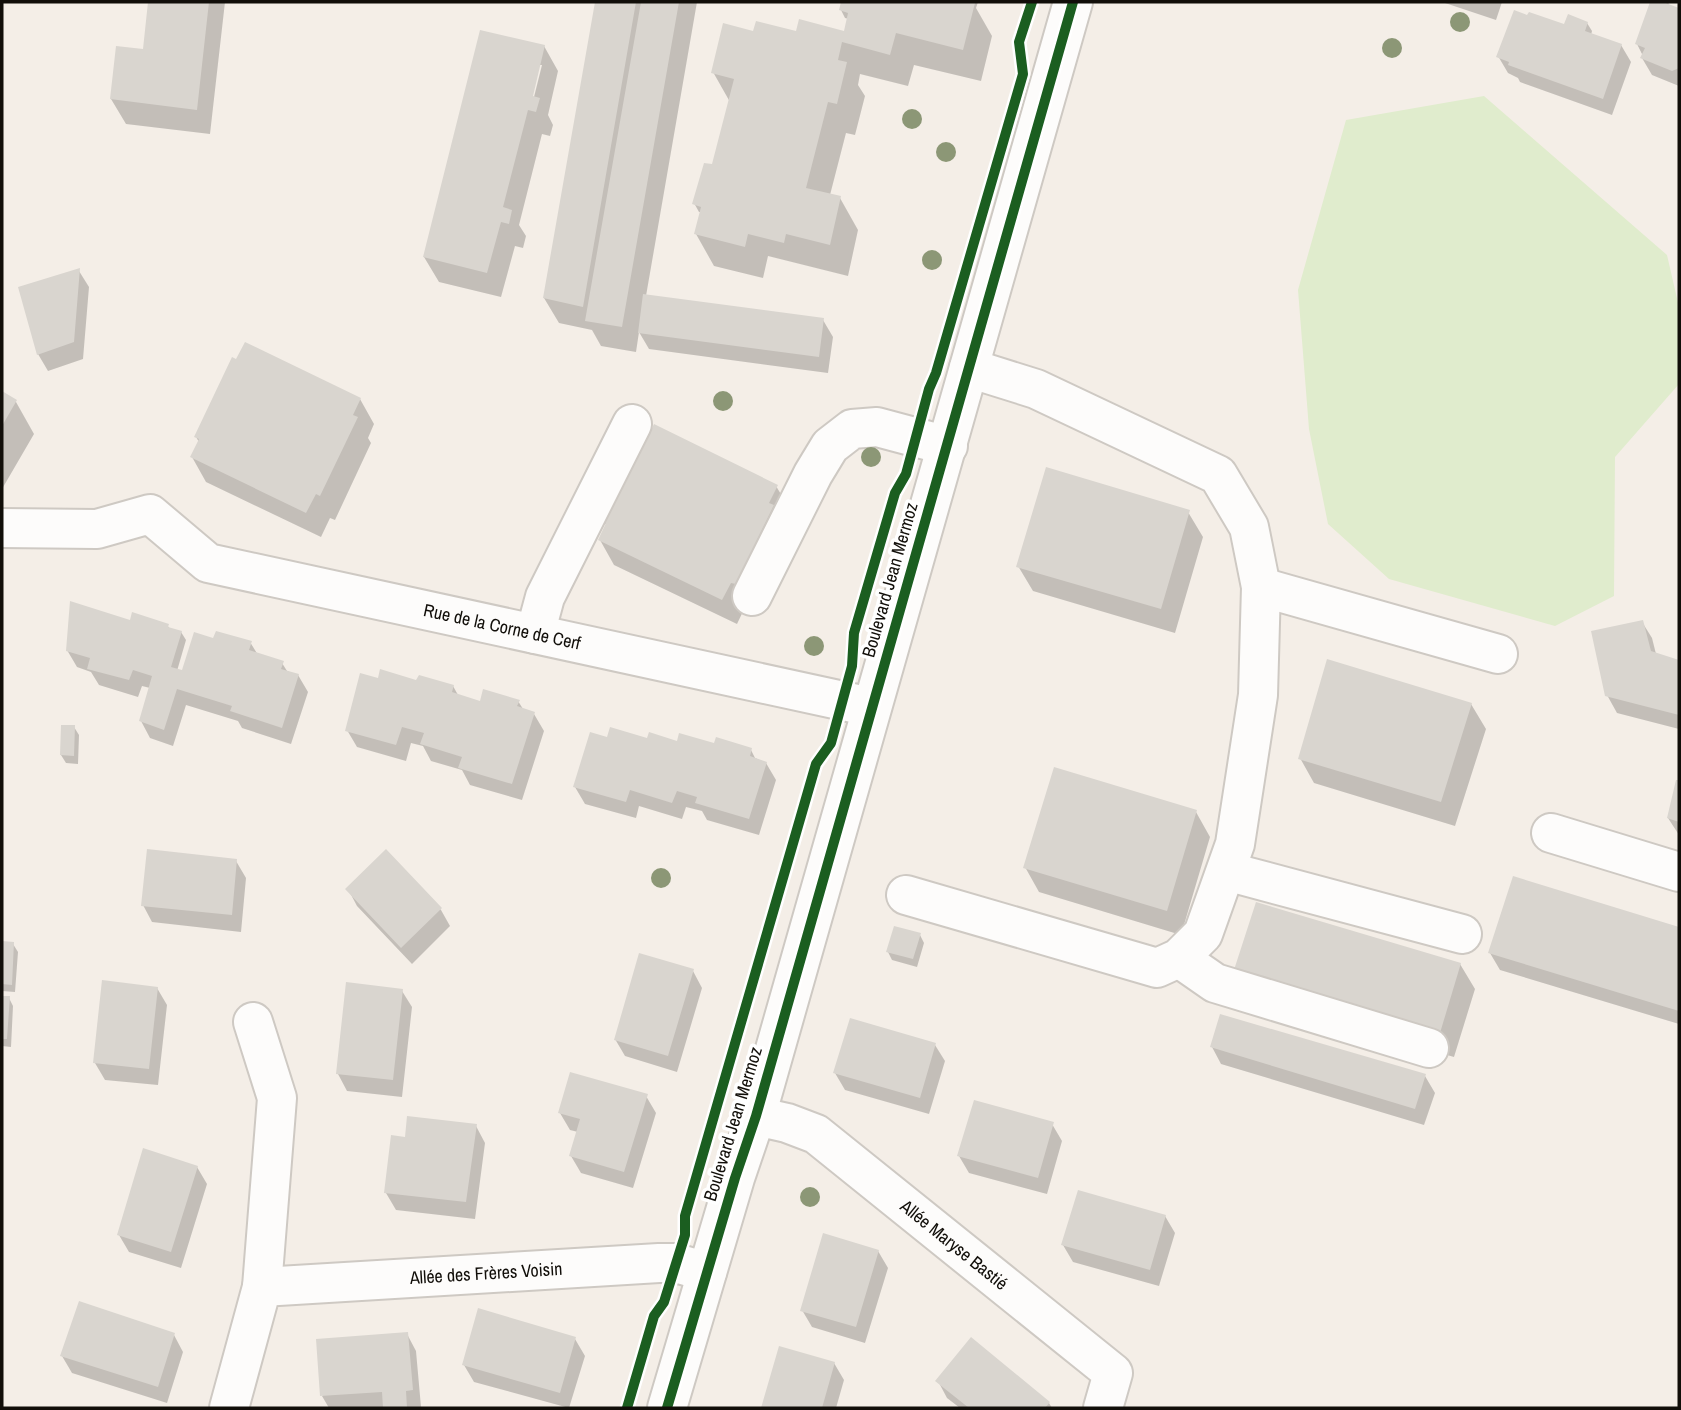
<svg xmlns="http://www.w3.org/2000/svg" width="1681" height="1410" font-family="'Archivo Narrow',sans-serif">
<rect width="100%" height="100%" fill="#f4eee7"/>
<!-- green -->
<path fill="#e0eccd" d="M1484,96L1667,255L1679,307V384L1615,457L1614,596L1555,626L1389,579L1328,524L1309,429L1298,290L1346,120Z"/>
<!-- shadow -->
<path fill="#0003" fill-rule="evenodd" d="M150,2H225L210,134L126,124L111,99L145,51Z
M597,2H697L646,296L823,320L833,337L828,373L649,349L639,332L636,352L601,346L592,330L559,323L544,298Z
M843,2H978L976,8L992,36L981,81L914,65L908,86L860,74L858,85L865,96L855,135L846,133L830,195L840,198L858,230L848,276L768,256L763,278L714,266L696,234L701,212H699L694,203L713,167L730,102L713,72L757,34L846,33L849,19L845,18L841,10Z
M1442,2H1502L1496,20Z
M1651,2H1669L1668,6L1679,10V86L1652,75L1642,58L1643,56L1637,44Z
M1528,17L1568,27L1587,23L1592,31L1591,35L1621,45L1631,62L1612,115L1520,82L1518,78L1508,73L1498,56Z
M544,46L558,71L548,115L553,125L550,136L542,134L519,225L526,236L523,248L515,246L501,297L439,282L424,257ZM538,65H542L532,105L529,104Z
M79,271L89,287L83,359L48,371L38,354Z
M2,393L16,402L34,434L2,489Z
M360,399L374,424L368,438L371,443L335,520L330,518L321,537L206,482L192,457L199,442L196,437Z
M776,486L791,511L737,624L614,565L600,540L607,526L603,520Z
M1188,512L1203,537L1175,633L1033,591L1018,566Z
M1642,622L1652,638L1656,654L1679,662V729L1617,713L1607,695Z
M134,623L167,625L170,629L181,632L186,640L177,671L183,672L217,641L250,642L258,655L282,663L287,671L298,675L308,692L291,744L242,728L238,721L186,705L173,746L150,738L141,721L150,688L142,686L138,697L99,685L91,672L77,667L67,650Z
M382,681L418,683L453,686L458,695L481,703L518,701L523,709L534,714L544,731L522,800L470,785L462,770L431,761L423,746L411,743L406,761L357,747L347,730Z
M1471,704L1486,729L1455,826L1314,783L1300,758Z
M74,727L79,735L78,764L66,763L61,755Z
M608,739L716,745L751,750L755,758L766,763L776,780L759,835L707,820L702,811L686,807L682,819L639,806L636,818L585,804L575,787Z
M1677,782H1679V835L1668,818Z
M1196,812L1210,837L1181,935L1039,892L1025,867Z
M386,851L441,910L450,926L412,964L357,906L348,889Z
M236,861L246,878L241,932L152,922L143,905Z
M1514,878L1679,928V1024L1500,970L1490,953Z
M920,935L924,943L917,967L892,960L888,952Z
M2,943L13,944L18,952L15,992L2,991Z
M1460,964L1475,989L1454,1057L1250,998Z
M693,971L702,988L677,1072L625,1056L615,1039Z
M157,988L167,1005L158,1085L105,1080L95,1063Z
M402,991L412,1007L402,1097L347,1091L338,1074Z
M2,998H9L13,1006L11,1047L2,1046Z
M935,1045L945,1061L929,1114L845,1090L835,1073Z
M1212,1047L1425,1076L1435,1093L1424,1125L1221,1064Z
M646,1096L656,1113L633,1188L581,1173L571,1156L578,1132L570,1130L560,1113Z
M1052,1124L1062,1141L1047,1194L969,1173L959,1156Z
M476,1126L485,1143L475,1219L396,1210L386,1193Z
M197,1167L207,1184L181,1268L129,1252L119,1235Z
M1165,1216L1175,1233L1159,1286L1073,1262L1063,1245Z
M878,1251L888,1268L865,1343L812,1327L802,1310Z
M407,1334L416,1351L421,1407L415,1408H329L322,1396Z
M174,1335L183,1352L167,1403L72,1373L62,1356Z
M575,1339L585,1356L569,1408L474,1382L464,1365Z
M781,1348L834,1363L844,1380L836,1408H763Z
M938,1381L1049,1403L1052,1408H960L947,1398Z"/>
<!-- building -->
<path fill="#d9d5cf" d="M148,2H209L197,110L110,99L116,46L143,49Z
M595,2H636L583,307L543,298Z
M641,2H679L622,327L585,321Z
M841,2L975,3L963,50L896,33L890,55L842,42L838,60L847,62L837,104L828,102L806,188L841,196L830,245L786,234L784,243L748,234L745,247L694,234L701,207L692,204L704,163L712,164L734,79L711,73L723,23L753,31L756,21L796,31L799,19L844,31L848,13L839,10Z
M1650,2H1663L1679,8V68L1672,71L1640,58L1645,48L1635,44Z
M1514,10L1527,15L1529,12L1564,24L1568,14L1588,22L1585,31L1622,44L1603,99L1508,65L1509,62L1496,57Z
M480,30L545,45L533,96L540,98L536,112L528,110L503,207L512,210L509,224L501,222L487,273L423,257Z
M80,268L74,342L37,355L18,287Z
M643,294L824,318L819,357L638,333Z
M245,342L361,398L353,415L358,417L320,496L316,494L306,513L190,457L199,439L194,437L232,357L236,359Z
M2,391L17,400L2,426Z
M654,424L778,485L769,503L774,505L736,584L731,583L722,600L598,540L606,523L601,520L641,441L645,442Z
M1046,467L1190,510L1161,609L1016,567Z
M70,601L130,620L132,612L169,624L168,627L182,631L171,667L182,670L194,632L213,638L216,631L252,641L249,650L284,661L281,669L299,674L282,728L230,711L232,706L177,689L164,730L139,721L152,676L133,670L129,680L87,669L90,658L66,651Z
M1643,620L1651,651L1679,660V715L1605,696L1591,631Z
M1327,659L1472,703L1441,802L1298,759Z
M380,669L416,680L419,675L454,685L452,692L480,701L483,689L520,700L517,706L535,712L512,784L458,768L462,757L420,744L424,733L402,727L396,745L345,731L360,673L378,678Z
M61,725H75L74,756L60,755Z
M610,727L647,738L649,732L677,741L679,733L714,743L716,737L752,748L750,756L767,762L749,819L695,803L697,797L677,791L672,803L630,790L626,802L573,787L590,732L607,737Z
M1054,767L1197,810L1167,911L1023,868Z
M1676,780H1679V822L1667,818Z
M147,849L237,859L232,915L141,906Z
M386,849L442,908L401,948L345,889Z
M1513,876L1679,927V1011L1488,953Z
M1256,902L1461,963L1440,1033L1233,973Z
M894,926L921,933L913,959L886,952Z
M2,941L14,942L12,985L2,984Z
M639,953L694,969L668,1056L614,1040Z
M102,980L158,987L149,1069L93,1063Z
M346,982L403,989L393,1080L336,1074Z
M2,996H10L7,1039H2Z
M1220,1014L1426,1074L1415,1109L1210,1047Z
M850,1018L936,1043L920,1098L833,1073Z
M570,1072L648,1094L624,1172L569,1156L580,1119L558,1113Z
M974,1100L1054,1122L1038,1178L957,1156Z
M407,1116L477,1124L466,1202L384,1193L391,1135L405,1137Z
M143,1148L198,1166L171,1252L117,1235Z
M1078,1190L1166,1215L1150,1270L1061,1245Z
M823,1233L879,1250L856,1327L800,1311Z
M79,1301L175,1333L158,1387L60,1356Z
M478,1308L576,1337L560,1393L462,1365Z
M408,1332L413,1390L406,1391L407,1408H383L382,1392L320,1396L316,1339Z
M971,1337L1050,1402L1045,1408H969L935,1381Z
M779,1346L835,1362L822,1408H761Z"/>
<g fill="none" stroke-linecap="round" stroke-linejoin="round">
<!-- minor casing -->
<g stroke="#cec9c3" stroke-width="42">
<g id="minor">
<path id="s1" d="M2,528L97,529L150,514L208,563L871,707"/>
<path d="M1261,587L1498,654"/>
<path d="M752,596L813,474L830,446L852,429L877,427L948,446"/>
<path d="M535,634L545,597L632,424"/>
<path d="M1551,833L1679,872"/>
<path d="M1226,871L1462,934"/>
<path d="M906,895L1157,968L1179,958L1203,934L1235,844L1258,695L1261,587L1249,527L1218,475L1036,389L969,368"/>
<path d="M1179,958L1215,983L1429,1048"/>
<path d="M253,1022L277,1098L262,1287"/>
<path id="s2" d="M756,1116L787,1123L816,1134L1113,1373L1103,1408"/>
<path id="s3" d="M229,1408L262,1287L659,1263H676L707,1272"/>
<path d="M667,1408L735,1178L756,1116L1073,2"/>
</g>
</g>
<!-- minor -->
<use href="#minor" stroke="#fdfcfb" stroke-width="38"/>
<!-- cycleway casing -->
<g stroke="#fff" stroke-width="15">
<path id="cycleway" d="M627,1408L654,1316L664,1302L685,1235V1216L816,764L831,743L852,666L854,633L895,493L906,474L929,389L936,373L1023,74L1019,42L1032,2
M667,1408L735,1178L756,1116L1073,2"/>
</g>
<!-- cycleway -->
<use href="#cycleway" stroke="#1b5e20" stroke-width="10"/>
</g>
<!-- trees -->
<g fill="#8c9776">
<circle cx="1460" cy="22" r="10"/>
<circle cx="1392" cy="48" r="10"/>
<circle cx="912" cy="119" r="10"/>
<circle cx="946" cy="152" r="10"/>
<circle cx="932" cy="260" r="10"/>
<circle cx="723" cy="401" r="10"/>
<circle cx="871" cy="457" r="10"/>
<circle cx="814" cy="646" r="10"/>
<circle cx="661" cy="878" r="10"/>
<circle cx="810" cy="1197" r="10"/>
</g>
<g text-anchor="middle" stroke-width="7" stroke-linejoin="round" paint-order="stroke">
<!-- street labels -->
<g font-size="18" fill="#110e09" stroke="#fff">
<text transform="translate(890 580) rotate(-74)" y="6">Boulevard Jean Mermoz</text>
<text dy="6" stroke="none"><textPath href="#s1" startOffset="527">Rue de la Corne de Cerf</textPath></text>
<text transform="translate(733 1124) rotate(-73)" y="6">Boulevard Jean Mermoz</text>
<text dy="6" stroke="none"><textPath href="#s2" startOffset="240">Allée Maryse Bastié</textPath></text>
<text dy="6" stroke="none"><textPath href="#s3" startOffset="350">Allée des Frères Voisin</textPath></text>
</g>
</g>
<!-- border -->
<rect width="1681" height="1410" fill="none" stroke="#110e09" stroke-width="7"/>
</svg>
